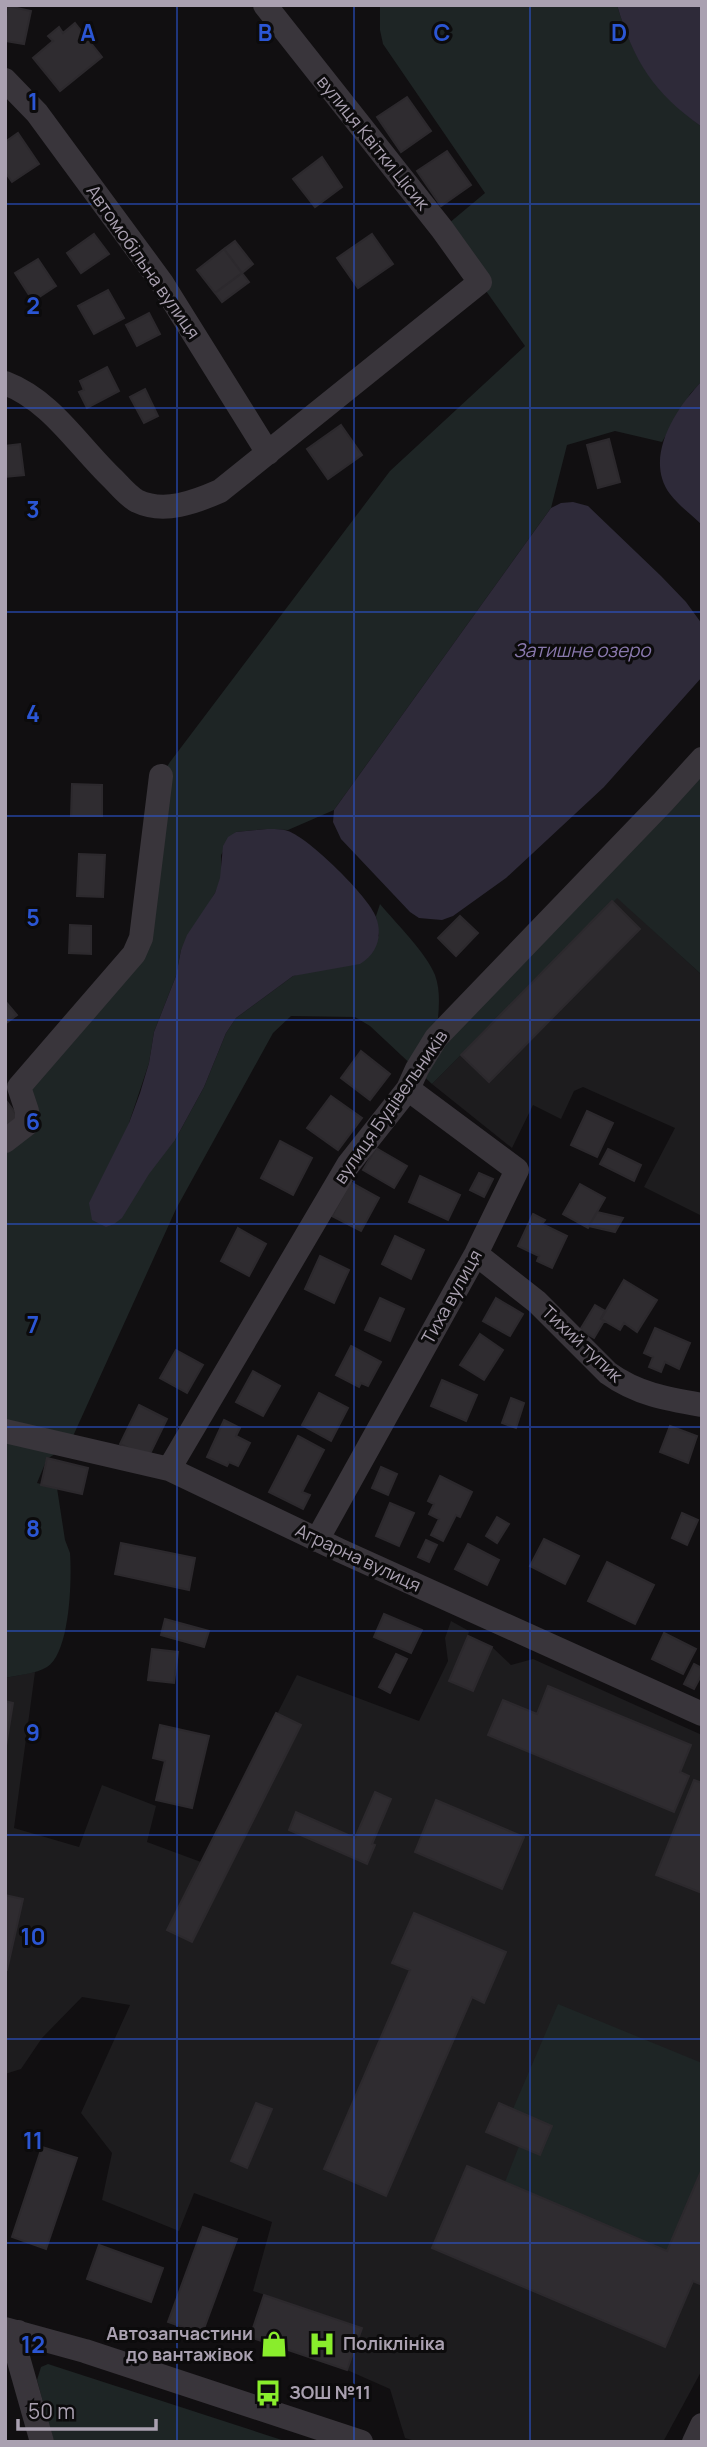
<svg xmlns="http://www.w3.org/2000/svg" width="707" height="2447" font-family="Manrope,sans-serif">
<rect width="100%" height="100%" fill="#110f11"/>
<!-- built -->
<path fill="#1d1c1e" d="M617,897L702,975V1216L644,1187L675,1128L583,1087L574,1091L561,1119L533,1105L512,1148L432,1084Z
M451,1621L469,1631L468,1636L492,1647L511,1665L533,1659L702,1735V2370L663,2442H418L405,2438L390,2389L347,2370L362,2328L253,2291L272,2222L194,2193L179,2231L102,2200L112,2153L81,2113L130,2005L82,1997L42,2038L21,2069L5,2074V1678L35,1672L14,1828L79,1847L102,1785L156,1806L147,1842L201,1862L297,1675L419,1721L448,1661L445,1638Z"/>
<!-- green -->
<path fill="#1e2525" d="M380,5H617C635,64 654,90 702,127V381L690,394L662,442L615,431L567,445L551,508L334,810L288,830L267,829L236,832L221,855V878L215,893L181,950L176,976L154,1032L149,1063L129,1123L175,1140L204,1087L226,1033L236,1018L293,976L310,971L379,936L376,916L380,904C396,923 427,954 435,975C442,994 438,1017 436,1036L702,759V975L617,898L432,1084L370,1026L355,1017L291,1016L273,1033L176,1209L69,1445L47,1459L37,1483L57,1488L65,1540L70,1553C72,1579 70,1653 47,1667C36,1674 18,1675 5,1678V1141L27,1124L19,1087L125,966L161,776L170,762L390,471L525,346L442,229L485,193L383,44L380,30Z
M558,2004L702,2063V2169L667,2251L505,2182L519,2146L540,2155L552,2126L513,2109Z
M48,2364L288,2442H54L37,2380L41,2367Z"/>
<!-- water -->
<path fill="#2e2a39" d="M617,5H702V127C653,92 634,62 617,5Z
M702,381V525C692,515 679,506 670,494C643,458 676,408 702,381Z
M573,502L588,506L661,576L686,602L702,624V677L604,787L506,878L453,916L442,920L430,919L419,918L410,912L341,839L333,822L334,810L551,508L561,503Z
M267,829C273,829 282,829 288,831C309,838 369,897 376,917C383,936 377,954 360,964L293,976L236,1018L226,1033L204,1087L175,1140L149,1174L122,1218L114,1224L106,1227L92,1220L89,1203L129,1123L140,1093L149,1063L154,1032L176,976L181,950L187,935L215,893L220,878L223,846L228,837L236,832Z"/>
<!-- building -->
<path fill="#2f2c30" stroke="#2c292d" stroke-width="2" d="M8,6L31,11L24,44L5,41V21Z
M75,23L102,57L60,91L33,58L53,41L48,36L59,27L63,33Z
M407,97L431,131L401,152L377,117Z
M18,133L39,164L12,182L5,172V142Z
M447,151L471,185L441,206L417,171Z
M322,157L342,187L315,207L293,179Z
M94,234L109,254L81,273L67,253Z
M372,234L393,264L358,288L337,258Z
M235,241L253,264L242,273L224,249Z
M224,249L242,273L215,293L197,270Z
M38,259L56,286L33,301L15,273Z
M242,273L249,282L222,302L215,293Z
M108,290L124,318L94,334L78,306Z
M149,313L160,334L137,346L126,325Z
M107,367L119,391L87,408L79,392L84,390L80,381Z
M145,389L158,416L144,423L130,397Z
M341,425L362,455L328,479L307,449Z
M609,439L620,482L598,488L587,445Z
M20,444L24,475L5,477V446Z
M72,784L102,785V816H71Z
M79,854L105,855L103,897L77,896Z
M612,901L640,929L489,1082L461,1055Z
M460,916L478,933L456,956L438,938Z
M70,925L91,926V954L69,953Z
M5,1001L17,1015L5,1024Z
M361,1051L390,1074L370,1100L341,1078Z
M331,1096L362,1118L338,1150L307,1128Z
M5,1099L19,1118L5,1128Z
M587,1111L613,1123L597,1157L571,1145Z
M280,1141L312,1158L293,1195L261,1178Z
M376,1148L407,1166L394,1188L363,1170Z
M608,1149L641,1165L634,1181L600,1164Z
M479,1173L493,1179L484,1197L470,1190Z
M420,1176L460,1195L448,1220L409,1202Z
M350,1182L379,1198L361,1231L332,1216Z
M580,1184L605,1198L588,1228L563,1214Z
M597,1212L623,1218L615,1232L589,1226Z
M533,1214L545,1220L542,1224L567,1236L552,1268L537,1261L539,1256L518,1246Z
M238,1228L266,1244L249,1276L221,1261Z
M395,1236L424,1250L411,1279L382,1264Z
M320,1256L349,1270L334,1303L305,1289Z
M624,1280L657,1300L637,1332L624,1323L620,1330L601,1319Z
M380,1298L404,1309L390,1341L365,1330Z
M496,1298L523,1314L510,1336L483,1321Z
M595,1305L605,1311L601,1319L604,1321L594,1338L580,1330Z
M655,1328L690,1343L679,1369L665,1362L661,1372L649,1367L653,1357L644,1353Z
M480,1334L503,1350L484,1380L460,1365Z
M351,1346L381,1362L368,1386L361,1383L359,1387L336,1375Z
M176,1350L203,1365L187,1393L160,1378Z
M253,1371L280,1386L263,1416L236,1402Z
M442,1380L477,1395L466,1421L431,1406Z
M319,1393L348,1408L331,1441L302,1425Z
M511,1398L524,1403L516,1428L502,1423Z
M139,1405L167,1419L148,1458L120,1444Z
M224,1420L240,1428L236,1436L250,1443L238,1466L229,1462L227,1466L207,1457Z
M670,1426L697,1436L688,1463L660,1452Z
M298,1436L324,1450L302,1492L310,1495L303,1509L269,1492Z
M47,1458L88,1468L82,1494L41,1485Z
M381,1467L397,1474L388,1495L372,1488Z
M440,1476L472,1492L460,1517L456,1515L443,1541L431,1535L439,1519L429,1514L434,1504L428,1501Z
M390,1503L414,1513L399,1546L376,1536Z
M682,1513L698,1520L687,1545L672,1538Z
M497,1517L509,1524L497,1543L486,1536Z
M544,1539L579,1556L565,1584L530,1566Z
M426,1540L437,1545L429,1562L418,1557Z
M121,1543L195,1558L189,1590L115,1574Z
M468,1544L499,1560L487,1585L455,1569Z
M607,1562L654,1585L635,1624L588,1601Z
M384,1614L422,1630L411,1653L374,1637Z
M165,1619L209,1631L204,1647L161,1635Z
M664,1633L696,1649L683,1674L652,1659Z
M468,1636L492,1647L473,1691L449,1681Z
M152,1649L178,1652L174,1683L148,1680Z
M396,1654L407,1659L390,1693L379,1687Z
M694,1664L702,1668V1674L694,1689L684,1684Z
M548,1686L691,1745L680,1772L689,1776L674,1812L488,1735L503,1700L537,1714Z
M5,1701L13,1703L5,1752Z
M276,1713L301,1725L192,1942L167,1930Z
M160,1725L209,1736L192,1808L156,1800L165,1761L153,1758Z
M694,1780L702,1783V1893L656,1875Z
M375,1792L391,1799L372,1844L375,1845L367,1864L289,1830L296,1812L355,1838Z
M436,1800L524,1837L502,1889L415,1852Z
M5,1895L23,1899L7,1970H5Z
M414,1913L506,1952L484,2003L472,1997L386,2196L324,2169L410,1970L392,1963Z
M256,2103L272,2109L247,2168L231,2161Z
M499,2103L552,2126L540,2155L486,2132Z
M42,2147L77,2158L46,2249L12,2237Z
M467,2166L667,2251L702,2169V2285L693,2281L665,2347L432,2248Z
M203,2227L237,2239L202,2334L168,2322Z
M99,2245L163,2268L151,2302L87,2279Z
M264,2295L362,2328L347,2370L250,2337Z"/>
<g fill="none" stroke-linecap="round" stroke-linejoin="round">
<!-- minor -->
<path stroke="#39353b" stroke-width="24" d="M5,80L37,113L162,283L268,453
M5,383C52,401 78,446 113,479C120,486 128,496 137,501C164,514 195,502 220,491L480,282L442,229L265,5
M5,1141L27,1124V1111L19,1087L134,954L141,938L161,776
M476,1254L537,1302L608,1373C637,1394 667,1399 702,1405
M5,1431L169,1469L341,1551L702,1714
M169,1469L348,1165L408,1089L417,1069L436,1038L663,802L702,759
M317,1540L476,1254L517,1170L408,1089
M5,2329L85,2351L361,2442
M18,2332L17,2354L42,2442
M694,2442L702,2425"/>
</g>
<!-- grid -->
<path fill="none" stroke="#2b56d4" stroke-width="2" stroke-opacity="0.55" d="M177,5V2442M354,5V2442M530,5V2442M5,204H702M5,408H702M5,612H702M5,816H702M5,1020H702M5,1224H702M5,1427H702M5,1631H702M5,1835H702M5,2039H702M5,2243H702"/>
<!-- icons -->
<defs>
<g id="shop-bare" transform="scale(2.1)"><path d="M-5-2.5h2.3a2.7 3.5 0 0 1 5.4 0H5L5.5 6h-11ZM-1.5-2.5h3a1.5 2.3 0 0 0-3 0Z" fill="#89ed2c" stroke="#0c0b0c" stroke-width="2.5" paint-order="stroke"/></g>
<g id="hospital-bare" transform="scale(2.1)"><path d="M-5-5h3v3.5h4V-5h3V5h-3V1.5h-4V5h-3Z" fill="#89ed2c" stroke="#0c0b0c" stroke-width="2.5" paint-order="stroke"/></g>
<g id="bus-bare" transform="scale(2.1)"><path d="M-5-6H5V4H4V6H2V4H-2V6H-4V4H-5ZM-3.5-4V0h7V-4ZM-3.5 1.2v1.5H-2V1.2ZM2 1.2v1.5H3.5V1.2Z" fill="#89ed2c" stroke="#0c0b0c" stroke-width="2.5" paint-order="stroke"/></g>
</defs>
<g fill-rule="evenodd">
<use href="#shop-bare" x="274" y="2344"/>
<use href="#hospital-bare" x="322" y="2344"/>
<use href="#bus-bare" x="268" y="2393"/>
</g>
<g text-anchor="middle" stroke-width="6" stroke-linejoin="round" paint-order="stroke">
<!-- street labels -->
<g font-size="18" fill="#aaa1b1" stroke="#0c0b0c">
<text transform="translate(373 143) rotate(51)" y="6">вулиця Квітки Цісик</text>
<text transform="translate(143 262) rotate(55)" y="6">Автомобільна вулиця</text>
<text transform="translate(391 1107) rotate(-55)" y="6">вулиця Будівельників</text>
<text transform="translate(452 1297) rotate(-61)" y="6">Тиха вулиця</text>
<text transform="translate(582 1344) rotate(43)" y="6">Тихий тупик</text>
<text transform="translate(358 1558) rotate(25)" y="6">Аграрна вулиця</text>
</g>
<!-- poi labels -->
<g font-size="18" font-weight="bold" fill="#aaa1b1" stroke="#0c0b0c" text-anchor="start">
<text x="253" y="2340" text-anchor="end">Автозапчастини<tspan x="253" dy="21">до вантажівок</tspan></text>
<text x="343" y="2350">Поліклініка</text>
<text x="289" y="2399">ЗОШ №11</text>
</g>
<!-- water labels -->
<g font-size="19" font-style="italic" fill="#8978ad" stroke="#0c0b0c">
<text x="582" y="657">Затишне озеро</text>
</g>
</g>
<g font-size="23" text-anchor="middle" font-weight="bold" fill="#2b56d4" stroke="#0c0b0c" stroke-width="6" stroke-linejoin="round" paint-order="stroke">
<text x="88" y="41">A</text>
<text x="265" y="41">B</text>
<text x="442" y="41">C</text>
<text x="619" y="41">D</text>
<text x="33" y="110">1</text>
<text x="33" y="314">2</text>
<text x="33" y="518">3</text>
<text x="33" y="722">4</text>
<text x="33" y="926">5</text>
<text x="33" y="1130">6</text>
<text x="33" y="1333">7</text>
<text x="33" y="1537">8</text>
<text x="33" y="1741">9</text>
<text x="33" y="1945">10</text>
<text x="33" y="2149">11</text>
<text x="33" y="2353">12</text>
</g>
<!-- border -->
<rect width="707" height="2447" fill="none" stroke="#aaa1b1" stroke-width="14"/>
<!-- scale -->
<path d="M18 2419v10h138v-10" fill="none" stroke="#aaa1b1" stroke-width="3.5"/>
<text x="28" y="2419" font-size="21" fill="#aaa1b1" stroke="#0c0b0c" stroke-width="5" paint-order="stroke">50 m</text>
</svg>
